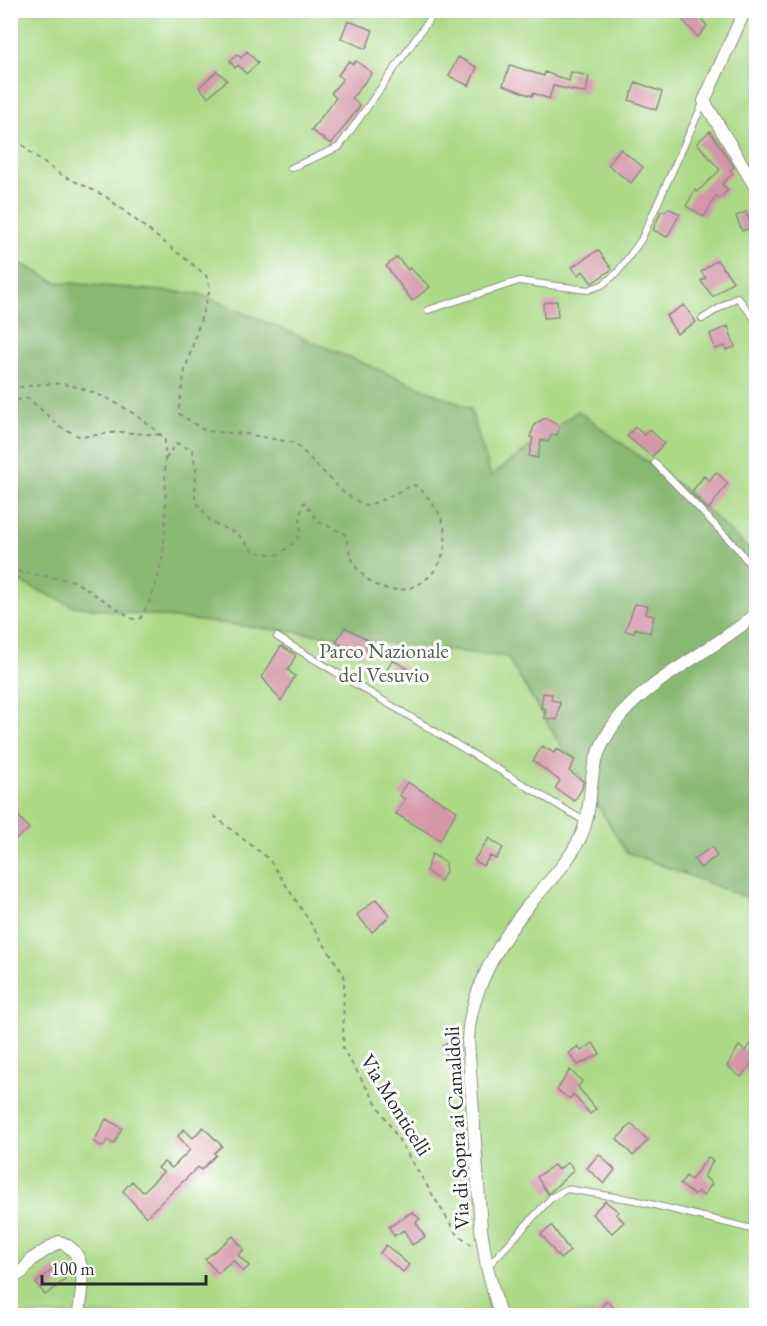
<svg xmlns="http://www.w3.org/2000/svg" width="767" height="1326" font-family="'EB Garamond',serif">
<rect width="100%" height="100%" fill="#fff"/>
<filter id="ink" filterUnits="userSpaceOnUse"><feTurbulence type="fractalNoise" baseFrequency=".0167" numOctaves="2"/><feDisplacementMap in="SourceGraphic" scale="12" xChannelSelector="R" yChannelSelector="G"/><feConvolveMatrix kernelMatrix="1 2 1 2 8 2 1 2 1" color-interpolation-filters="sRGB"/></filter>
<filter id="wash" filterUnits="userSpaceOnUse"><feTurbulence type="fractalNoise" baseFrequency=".008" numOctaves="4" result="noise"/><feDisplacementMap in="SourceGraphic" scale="24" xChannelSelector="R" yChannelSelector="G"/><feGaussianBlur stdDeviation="1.35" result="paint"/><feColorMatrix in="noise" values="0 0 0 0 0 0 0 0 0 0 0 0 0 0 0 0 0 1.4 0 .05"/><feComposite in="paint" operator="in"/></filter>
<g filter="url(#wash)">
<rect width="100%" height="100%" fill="#f2edd8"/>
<!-- green -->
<path fill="#abd986" stroke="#6b8258" stroke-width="1.5" d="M11,11H756V1315H11Z"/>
<!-- forest -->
<path fill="#88b973" stroke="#5a724f" stroke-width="1.5" d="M10,258L56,282L199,294L470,408L491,476L578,411L689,493L756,556V901L626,852L507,657L73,606L11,578Z"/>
<g id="blocks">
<!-- building -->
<path fill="#d496a8" d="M685,10H694L707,26L698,37L679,16Z
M348,21L373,30L366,49L341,38Z
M247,51L258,63L246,74L238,65L235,68L230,61L237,54L241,58Z
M458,57L477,67L469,86L449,76Z
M349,61L353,64L356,61L372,73L352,98L360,106L331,144L311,130L336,98L331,93L343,79L338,75Z
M510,65L544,76L545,72L569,81L571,72L589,76L586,93L553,86L549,99L533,93L532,96L503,85Z
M217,71L227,80L208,97L199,87Z
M636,82L662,92L656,110L629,100Z
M710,131L734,167L730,170L733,173L722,184L728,190L719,199L716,196L704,217L686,206L695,190L697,192L720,170L697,143Z
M620,149L643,167L631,183L608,165Z
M668,208L680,214L667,237L653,230L661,211H666Z
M746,212L749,220L756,217V226L742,231L736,216Z
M598,250L612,269L592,283L583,271L578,275L572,267Z
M397,257L408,270L410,268L430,287L412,301L386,266Z
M717,260L733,281L713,297L701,281L706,278L701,272Z
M557,301L558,317L544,318L543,305L546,302Z
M684,305L696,322L677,334L666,316Z
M728,326L735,347L726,350L725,346L715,349L710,334Z
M545,418L560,426L557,435L552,434L548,442L541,440L538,458L529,456L533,438L530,437L535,424Z
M635,427L644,435L649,429L664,443L652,457L627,436Z
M716,472L728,483L708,510L691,493L704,476L709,481Z
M635,604L648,606L646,614L654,616L650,633L635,628L634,633L625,631Z
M345,627L370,641L362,656L336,642Z
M281,646L296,655L288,670L295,676L281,701L262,677Z
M392,660L407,668L399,682L385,674Z
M543,693L552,694L551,700L560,702L557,720L544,718L546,709L541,708Z
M542,746L554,753L557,749L575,760L569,771L583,781L582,789L574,801L555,788L560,781L533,761Z
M407,782L457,811L440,840L396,814L405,799L399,795Z
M10,805L29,829L10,844Z
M489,838L503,848L496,859L490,856L483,866L474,860Z
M712,847L717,856L700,868L694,859Z
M432,854L445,862L446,871L441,881L426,871Z
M376,899L390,916L372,932L357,915Z
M456,1039L460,1050L449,1057L442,1046Z
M593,1043L600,1054L578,1065L569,1053L578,1046L581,1051Z
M751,1044L756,1048V1058L741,1077L727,1066L739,1046L745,1051Z
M570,1070L582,1081L578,1087L596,1109L590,1114L573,1094L570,1099L557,1090Z
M106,1119L122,1128L114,1144L107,1140L103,1147L94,1142Z
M631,1124L648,1140L633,1156L617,1139Z
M203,1127L222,1146L214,1153L216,1155L201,1170L198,1167L146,1217L123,1191L132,1181L143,1192L163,1172L158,1168L164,1162L172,1168L190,1150L178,1136L184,1129L193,1138Z
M599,1154L615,1170L604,1184L587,1168Z
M708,1157L713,1161L704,1176L712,1184L703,1196L698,1191L694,1195L680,1184L686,1176L691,1180Z
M568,1162L574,1170L548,1194L537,1177L554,1165L558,1170Z
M605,1201L619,1212L616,1214L624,1222L612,1233L592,1214Z
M412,1212L420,1219L416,1222L425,1237L412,1245L404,1230L394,1236L389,1227Z
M552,1226L570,1251L560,1259L541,1234Z
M233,1236L244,1250L238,1255L249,1266L243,1272L233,1260L218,1273L205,1259Z
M386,1245L409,1265L403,1272L380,1253Z
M55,1267L65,1280L45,1295L36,1283Z
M606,1301L624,1316H595Z"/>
</g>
</g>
<g filter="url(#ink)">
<use href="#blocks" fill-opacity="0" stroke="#8e8c82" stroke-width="1.5"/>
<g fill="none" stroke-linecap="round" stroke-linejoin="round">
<!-- service casing -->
<g stroke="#8e8c82" stroke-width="8">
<path id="service" d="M291,168L339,147L436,10
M428,310L519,281L588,290L602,285L617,273L641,240L704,101
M702,319L737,297L756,320
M655,463L739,550L756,573
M277,637L586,822
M488,1266L552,1197L567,1189L634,1200L756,1230"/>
</g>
<!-- minor casing -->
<g stroke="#8e8c82" stroke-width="14">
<path id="minor" d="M745,10L704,101L756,188
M10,1280L22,1272L32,1259L59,1242C90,1251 83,1292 78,1316
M500,1316L487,1267L481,1229L468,1041C469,992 500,940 531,902C549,881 568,863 580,838C591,815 589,790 594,766C598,749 610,728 622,714C656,675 717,648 756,614"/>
</g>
<!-- path -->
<path stroke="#8e8c82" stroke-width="2" stroke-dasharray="4.5 4.5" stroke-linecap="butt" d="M10,132L34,156L60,174L105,196L206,275L210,289L185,370L178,413L205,431L246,434L295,443L344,493L365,506C383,501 397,491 415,485C490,546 408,626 360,572C351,563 348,546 345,534L319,522L304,502C292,531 315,531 277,555L254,552L238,534L212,523L195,500L196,468L192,450L176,443L165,460
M10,388C26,387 47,382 62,384C98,389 140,414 165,439C164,501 174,565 140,619H133L74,581L10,570
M10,406L16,400L28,398L60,427L81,437L119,432L161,435
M214,816L269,859L344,975L343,1049L456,1233L473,1246"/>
<!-- service -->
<use href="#service" stroke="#fff" stroke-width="6"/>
<!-- minor -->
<use href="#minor" stroke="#fff" stroke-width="12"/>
</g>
</g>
<g text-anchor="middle" stroke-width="6" stroke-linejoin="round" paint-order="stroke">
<!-- park labels -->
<g font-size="21" fill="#515f46" stroke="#fff">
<text x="384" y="658">Parco Nazionale<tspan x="384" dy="24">del Vesuvio</tspan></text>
</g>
<!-- street labels -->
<g font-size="21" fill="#2b2b2b" stroke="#fff">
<text transform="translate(396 1105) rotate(58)" y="7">Via Monticelli</text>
<text transform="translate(457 1128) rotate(-93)" y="7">Via di Sopra ai Camaldoli</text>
</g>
</g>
<!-- margin -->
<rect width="767" height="1326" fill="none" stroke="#fff" stroke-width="36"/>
<!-- scale -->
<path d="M42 1275v9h164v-9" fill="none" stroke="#2b2b2b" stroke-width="3"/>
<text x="51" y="1275" font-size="18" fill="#2b2b2b" stroke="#ffffff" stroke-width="4.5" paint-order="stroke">100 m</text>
</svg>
